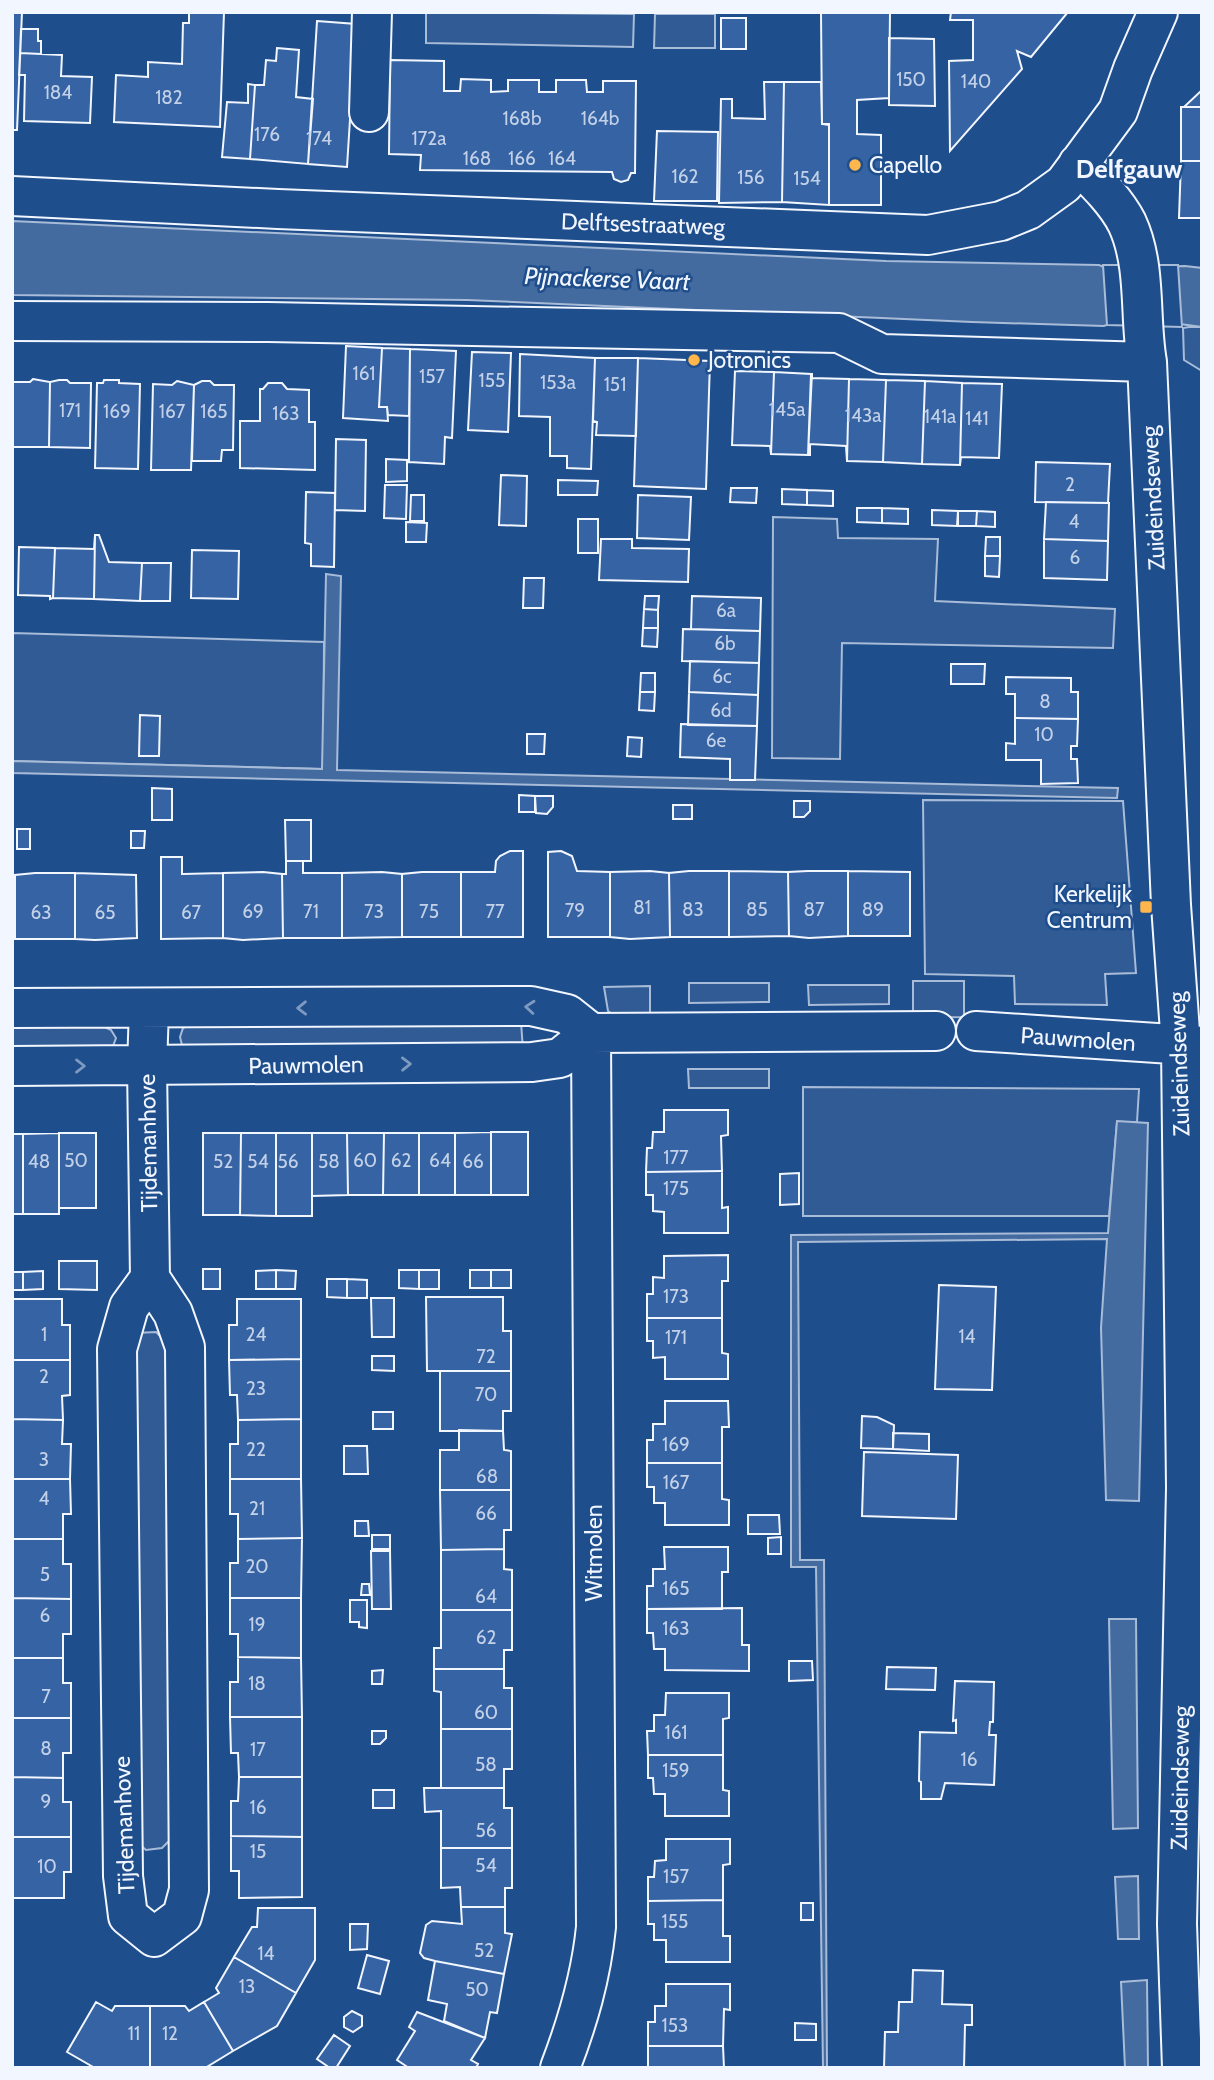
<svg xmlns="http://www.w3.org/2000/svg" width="1214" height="2080" font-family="Cabin,sans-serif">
<rect width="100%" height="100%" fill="#1f4e8c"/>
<!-- built -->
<path fill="#305b95" stroke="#a8bbd7" stroke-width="2" d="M426,12L634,14L633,47L426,43Z
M655,14H715V48H654Z
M1189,327H1202V371L1184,360L1183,328Z
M773,517L837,519L838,538L938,539L935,601L1115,609L1113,648L842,643L840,759L772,758Z
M12,633L324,642L323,769L12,761Z
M923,800L1123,801L1136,973L1105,974L1107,1005L1015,1004L1014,976L925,974Z
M913,981H964V1017L913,1018Z
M689,983H769V1002L689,1003Z
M808,985H889V1004L809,1005Z
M650,986V1018L615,1016L608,1011L604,987Z
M521,1022L523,1050H189L182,1045L180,1037L183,1028L191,1024Z
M12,1025L103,1026L111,1030L116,1038L113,1046L12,1053Z
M688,1069H769V1088H689Z
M803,1087L1139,1089L1137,1122H1117L1109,1216H803Z
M156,1332L166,1342L171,1839L162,1848L146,1850L132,1838L136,1333Z"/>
<!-- water -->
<path fill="#446ba0" stroke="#a8bbd7" stroke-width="2" d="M12,221L886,261L1099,265L1106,268L1185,266L1202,268V327L1180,324H1109L1104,326L972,322L467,300L12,295Z
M326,574L341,576L337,770L1118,788L1117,798L12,773V761L322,769Z
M1117,1121L1148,1123L1139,1501L1106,1500L1101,1328L1107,1239L798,1242L800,1560H824L827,2068H823L816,1567H791V1235L1108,1233Z
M1109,1619H1136L1138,1828L1113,1829Z
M1138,1876L1139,1939H1118L1115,1877Z
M1147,1980L1148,2068H1125L1121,1982Z"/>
<!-- pier -->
<path fill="#1f4e8c" stroke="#a8bbd7" stroke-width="2" d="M1103,265H1178L1182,327L1107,325Z"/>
<!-- building -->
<path fill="#3563a3" stroke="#f2f6ff" stroke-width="2" d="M12,12H22L17,130H12Z
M189,12H224L220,127L114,122L116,75L148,77V62L182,64L183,23H189Z
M821,12H890L889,98L857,100V134L881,135V205H829V124H822Z
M951,12H1068L1031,57L1017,51L1022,69L950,151L949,61L973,60V20H950Z
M721,18H746V49H721Z
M317,21L356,24L347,167L308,164Z
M21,29H38V41H41V54L20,53Z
M889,38L934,39L935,106L889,105Z
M277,48L299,50L296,97L313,99L308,164L250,159L255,85H264L266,60L276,61Z
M20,53L62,55L61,76L92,77L90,123L24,121L25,75H19Z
M390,60L444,61V91H460L461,79L491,80V92L508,91V80H539V92H556V80H586L587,92H603V81H636L635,173H631L628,180L621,182L614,179L612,172L420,170L421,155L389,154Z
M764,82H784L782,202L719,203L721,99H732V118L765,119Z
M784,82H821L822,124L829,125V205L782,202Z
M248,84L255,85L250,159L222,157L227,102L248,103Z
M1202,90V107H1184Z
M1181,107H1202V161H1181Z
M657,131L718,132L717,201H654Z
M1181,161H1202V218H1179Z
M346,346L382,348L379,407H387L388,421L343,418Z
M382,348L410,349L409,416L388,415L387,407H379Z
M410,349L456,351L452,438L445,437L444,464L409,462Z
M472,352L511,353L508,432L468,430Z
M520,354L595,358L591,469L567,468V456H550V417L519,416Z
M595,358H638L636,436L596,435L597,422L593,421Z
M638,358L710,361L706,489L634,486Z
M735,371L774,372L771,454L770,446L732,445Z
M774,372L811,374L808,455L771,454Z
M812,373V378L849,379L847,461L846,446L810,444V455H808Z
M33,379L50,382L49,447H12V382H30Z
M849,379L886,380L883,462L847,461Z
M59,380H67L70,383H91L90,448L49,447L50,382Z
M104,380H119V383L140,384L138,469L95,468L97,383H103Z
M886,380L925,381L922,464L883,462Z
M177,381L194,385L191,470H151L153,384L172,385Z
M202,381H210L214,385H234L233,450H222L221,461H192L194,385Z
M925,381L962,383L960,465L922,464Z
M268,383H282L287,389L309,390V422H315V470L240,468V421H260V389H263Z
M962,383L1002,384L999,458L961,457L960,465Z
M336,439L366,440L365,511L335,510Z
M386,459L407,460V481L386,482Z
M1036,462L1110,464L1108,503L1035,502Z
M501,475L527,476L526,526L499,525Z
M558,480L598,481L597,495H558Z
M385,485H407L406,519L384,518Z
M731,488H757L756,503L730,502Z
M782,489L807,490V505L782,504Z
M807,490L833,491V506L807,505Z
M306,492L335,493L334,567L311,566V544L305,543Z
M411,495H424V521H410Z
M638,495L691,497L689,540L637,538Z
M1046,502L1109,503L1108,541L1044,539Z
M857,508H882V523L857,522Z
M882,508L908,509V524L882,523Z
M932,510L958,511L957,526L932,525Z
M958,511H977L976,526H958Z
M977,511L995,512V527L976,526Z
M578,519H598V553H578Z
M406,522L427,523L426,542H406Z
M95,535L94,599L53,598L55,548L94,549Z
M95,535H99L109,562L142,563L140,601L94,599Z
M986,537H1000V556H985Z
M601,539H632V548L689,549L688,582L599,580Z
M1044,539L1108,541L1107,580L1044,578Z
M19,547L55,548L53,598L50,599V596L18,595Z
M192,550L239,551L238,599L191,598Z
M985,556H1000L999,577L985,576Z
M142,563H171L170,601H140Z
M524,578H544L543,608H523Z
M645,596H659L658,610L644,609Z
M692,596L761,598L760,631L691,629Z
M644,609L658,610V628H643Z
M643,628H658L657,647L642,646Z
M683,629L760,631L759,663L682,661Z
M690,661L759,663L758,695L689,692Z
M951,664H985L984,684H951Z
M641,673H655V692H640Z
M1006,677L1071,678V692H1078V719L1015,718V694H1006Z
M640,692H655L654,711L639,710Z
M689,692L758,695L757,726L688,725Z
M140,715L160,716L159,756H139Z
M1015,718L1078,719L1077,746H1071V759H1077L1078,783L1041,784V760H1006V743L1015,744Z
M681,724L757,726L755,780H730V759L680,757Z
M527,734H545L544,754H527Z
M628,737L642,738L641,757L627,756Z
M152,788L172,789V820H152Z
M519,795L535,796V812H519Z
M535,796H553V807L547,814L536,813Z
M794,801H810V811L804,817H794Z
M673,805H692V819H673Z
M285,820H311V861H286Z
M17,829H30V849H17Z
M131,831H145L144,848H131Z
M510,851H523V937H461V872H495L496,861L500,856Z
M561,851L572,856L577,871L610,872V937H548V852Z
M161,857H182V874H183L223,873V938L161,939Z
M286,861H303V873H342V938H283L282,874H286Z
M650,871L669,873L670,937L630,939L610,937V872Z
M689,871H729V937H670L669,873Z
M729,871L788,872L789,936L729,937Z
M808,871H848V936L809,938L789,936L788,872Z
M848,871L910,872V936H848Z
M263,872L282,874L283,938L243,940L223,938V873Z
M382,872L402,874V937L342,938V873Z
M422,872H461V937H402V874Z
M35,873H75V939H15V875Z
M75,873L136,875L137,938L95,940L75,939Z
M12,875H15V939H12Z
M664,1110H728V1135L721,1136L722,1171L646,1172L647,1148H652L653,1132H664Z
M491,1132H528V1195H491Z
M491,1132V1195H455V1133Z
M59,1133V1214H23V1134Z
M59,1133H96V1208H59V1214Z
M203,1133H241L240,1215H203Z
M241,1133H276V1216L240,1215Z
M276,1133H312V1216H276Z
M312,1133H347L348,1195L312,1196Z
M347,1133H384L383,1195H348Z
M384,1133H419V1195H383Z
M419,1133H455V1195H419Z
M12,1134H23V1214H12Z
M722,1171V1208L728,1207V1233H664V1212L653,1211V1195H646V1172Z
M799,1173V1204L780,1205V1174Z
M728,1255V1281H722V1318H647V1294H653V1277L664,1278V1256Z
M59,1261H97V1290L59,1289Z
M203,1269H220V1289H203Z
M276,1270L296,1271L295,1289H276Z
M276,1270V1289H256V1271Z
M399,1270H419V1289L399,1288Z
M419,1270H439V1289H419Z
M470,1270H491V1288H470Z
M491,1270H511V1288H491Z
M43,1271V1289L23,1290V1272Z
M12,1272H23V1290H12Z
M327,1279H347V1298L327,1297Z
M347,1279L367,1280V1298H347Z
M939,1285L996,1287L992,1390L935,1389Z
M426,1297H503V1331H511V1371H427Z
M371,1298H394V1337H372Z
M12,1299H62V1325H70V1360H12Z
M237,1299H301V1359L229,1360V1325H237Z
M647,1318H722V1353L728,1354V1379H665V1357L653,1358V1341H647Z
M372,1356H394V1371L372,1370Z
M301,1359V1419L238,1420L237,1395H230L229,1360Z
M12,1360H70V1395L62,1396L63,1420L12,1419Z
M440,1371H511V1411H503V1431H440Z
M665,1401H728L729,1427H722V1463H647V1440H653V1424H665Z
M373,1412H393V1429H373Z
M862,1416L877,1417L894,1425L893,1449L861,1448Z
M12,1419L63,1420L62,1444H71L70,1479H12Z
M301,1419V1479H230V1444H238V1420Z
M459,1430L503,1431L504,1450L511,1451V1490H440V1450H459Z
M893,1433L929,1434V1451L893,1449Z
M344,1446H367L368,1474H344Z
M864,1452L958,1455L956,1519L862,1516Z
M647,1463H722V1499L729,1500V1525H665V1503H654V1487H647Z
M12,1479H70L71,1514H63V1539H12Z
M230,1479H301L302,1538L238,1539V1514H230Z
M440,1490H511V1530H504V1549L441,1550Z
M748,1515H779L780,1534H748Z
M355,1521H368L369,1536H355Z
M372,1535H390V1549H372Z
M781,1537V1554H768V1538Z
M302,1538L301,1598H230V1563H238V1539Z
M12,1539H63V1564H71V1599L12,1598Z
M664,1547H728V1572H722V1609H647V1586H653V1569H665Z
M504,1549V1569L512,1570V1610H441V1550Z
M371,1551H390L391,1609H372Z
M362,1584H369L370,1595H361Z
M12,1598L71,1599V1634H63V1658H12Z
M230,1598H301V1658L238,1657V1634H230Z
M350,1600H367V1628L359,1627V1622H350Z
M742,1608V1645H749V1671L665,1670V1649H654L653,1633H647V1609Z
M441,1610H512V1650H504V1669H434V1648H441Z
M238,1657L301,1658L302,1717H230V1682H238Z
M12,1658H63V1683H71V1718H12Z
M789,1661H812L813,1680L789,1681Z
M887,1667L936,1668L935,1690L886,1689Z
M434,1669H504V1688H512V1729H441V1692L434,1691Z
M383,1670L382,1684H372V1671Z
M955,1681L994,1682L993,1722H990L989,1735H996L994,1785L945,1783L941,1799H921V1782L919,1781L920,1732L956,1733V1720L953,1721Z
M666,1693H729V1718L723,1719V1755H648L647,1731H654V1715H665Z
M230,1717H302V1777H239L238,1753H231Z
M12,1718H71V1753H63V1778L12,1777Z
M441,1729H512V1769H504V1788H434H441Z
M372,1731H386V1738L380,1744H372Z
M648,1755H723V1790L729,1791V1816H665V1794H654L653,1778H648Z
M12,1777L63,1778V1802H71V1837H12Z
M239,1777H302V1837L231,1836V1801H238Z
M424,1788H504V1808H512V1848H441V1811L425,1812Z
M373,1790H394V1808H373Z
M231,1836L302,1837V1897L239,1898V1871H231Z
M12,1837H71V1872H64V1898H12Z
M666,1839H730V1864L723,1865V1900L648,1901V1877H654L655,1861L666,1860Z
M441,1848H512V1888H505V1907H461L460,1887L441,1888Z
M723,1900V1936H730V1962H666V1940H654V1924H648V1901Z
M801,1903H813V1920H801Z
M461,1907H505V1933L512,1934L504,1974L435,1961L424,1958L420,1953L426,1925L432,1921L462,1924Z
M258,1908H315V1960L296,1993L234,1957L252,1927H257Z
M350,1924H368L367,1949L350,1950Z
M367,1955L389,1961L380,1994L358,1988Z
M234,1957L296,1993L277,2026L233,2051L204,2002L219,1993L216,1988Z
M435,1961L504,1974L497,2013L490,2012L485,2038L444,2021L447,2004L428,2000Z
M913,1970L943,1971L942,2004L972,2005V2025H965L964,2068H884L885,2032H898L899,2002H912Z
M666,1984H730V2010L724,2009L723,2046H648V2022H655V2006H666Z
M96,2002L112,2011L115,2006H150V2068H95L67,2052Z
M204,2002L233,2051L205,2068H150V2006H185L189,2011Z
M352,2011L362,2016V2026L353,2032L344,2027V2017Z
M417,2012L485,2038L471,2060L478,2064L476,2068H409L397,2060L415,2031L409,2027Z
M795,2023L816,2024V2040H795Z
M334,2035L350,2046L336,2068H330L317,2059Z
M648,2046H723L724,2068H648Z"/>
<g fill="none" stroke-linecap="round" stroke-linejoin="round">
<!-- minor casing -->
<g stroke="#f2f6ff" stroke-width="42">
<path id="minor" d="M369,112L372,12
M1078,164C1095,181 1116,201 1127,223C1147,266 1139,317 1147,362L1171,905L1181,1046L1186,1488L1177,1924L1182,2068
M12,196L278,209L928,235L1001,221L1028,210L1064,184L1118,111L1133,69L1158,12
M12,321L268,322L839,333L882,354L1147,362
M12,1008L531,1006L567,1014L591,1033
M149,1009L147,1066L150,1278L173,1313L185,1347L189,1890L182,1916L154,1937L128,1916L123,1876L117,1349L129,1307L150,1278
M976,1031L1202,1046
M12,1066L532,1062L560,1058L591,1033L936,1031
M560,2068C578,2021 591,1977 596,1927L591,1033"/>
</g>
<!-- minor -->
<use href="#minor" stroke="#1f4e8c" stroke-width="38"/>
</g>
<!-- one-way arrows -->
<defs><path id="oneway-chevron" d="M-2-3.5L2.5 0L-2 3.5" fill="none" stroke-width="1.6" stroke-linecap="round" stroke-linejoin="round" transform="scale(1.75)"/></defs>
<g stroke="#7e9ac0">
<use href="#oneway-chevron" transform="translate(530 1007) rotate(-175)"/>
<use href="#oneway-chevron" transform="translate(302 1008) rotate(179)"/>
<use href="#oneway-chevron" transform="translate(406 1064) rotate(-1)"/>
<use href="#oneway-chevron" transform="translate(80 1066)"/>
</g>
<!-- markers -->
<g fill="#ffb74d" stroke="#1f4e8c" stroke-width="2.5">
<circle cx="855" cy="165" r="7"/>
<circle cx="694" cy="360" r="7"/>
<rect x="1139" y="900" width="14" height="14" rx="3.5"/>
</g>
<g text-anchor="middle" stroke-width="5" stroke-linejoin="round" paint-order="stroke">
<!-- number labels -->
<g font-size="19" fill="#c3d1e8">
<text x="911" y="86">150</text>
<text x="976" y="88">140</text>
<text x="58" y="99">184</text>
<text x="169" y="104">182</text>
<text x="522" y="125">168b</text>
<text x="600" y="125">164b</text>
<text x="267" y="141">176</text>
<text x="319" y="145">174</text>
<text x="429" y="145">172a</text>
<text x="477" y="165">168</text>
<text x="522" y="165">166</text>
<text x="562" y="165">164</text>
<text x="685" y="183">162</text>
<text x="751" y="184">156</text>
<text x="807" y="185">154</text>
<text x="364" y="380">161</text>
<text x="432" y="383">157</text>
<text x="492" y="387">155</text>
<text x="558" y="389">153a</text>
<text x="615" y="391">151</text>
<text x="787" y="416">145a</text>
<text x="70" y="417">171</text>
<text x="117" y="418">169</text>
<text x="172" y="418">167</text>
<text x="214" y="418">165</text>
<text x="286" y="420">163</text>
<text x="863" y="422">143a</text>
<text x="940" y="423">141a</text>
<text x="977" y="425">141</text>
<text x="1070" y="491">2</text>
<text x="1074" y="528">4</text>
<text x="1075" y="564">6</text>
<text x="726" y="617">6a</text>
<text x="725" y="650">6b</text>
<text x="722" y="683">6c</text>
<text x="1045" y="708">8</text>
<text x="721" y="717">6d</text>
<text x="1044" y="741">10</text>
<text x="716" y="747">6e</text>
<text x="642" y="914">81</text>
<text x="693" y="916">83</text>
<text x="757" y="916">85</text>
<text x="814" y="916">87</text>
<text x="873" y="916">89</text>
<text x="575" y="917">79</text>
<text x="253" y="918">69</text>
<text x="311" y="918">71</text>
<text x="374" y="918">73</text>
<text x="429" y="918">75</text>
<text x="495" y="918">77</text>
<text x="41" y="919">63</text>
<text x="105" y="919">65</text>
<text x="191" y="919">67</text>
<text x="676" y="1164">177</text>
<text x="76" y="1167">50</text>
<text x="365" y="1167">60</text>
<text x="401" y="1167">62</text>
<text x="440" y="1167">64</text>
<text x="39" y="1168">48</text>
<text x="223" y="1168">52</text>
<text x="258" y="1168">54</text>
<text x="288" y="1168">56</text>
<text x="329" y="1168">58</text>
<text x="473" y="1168">66</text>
<text x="676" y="1195">175</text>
<text x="676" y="1303">173</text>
<text x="44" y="1341">1</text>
<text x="256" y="1341">24</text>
<text x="967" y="1343">14</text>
<text x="676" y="1344">171</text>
<text x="486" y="1363">72</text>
<text x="44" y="1383">2</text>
<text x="256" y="1395">23</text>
<text x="486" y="1401">70</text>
<text x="676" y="1451">169</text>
<text x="256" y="1456">22</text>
<text x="44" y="1466">3</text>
<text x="487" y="1483">68</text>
<text x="676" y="1489">167</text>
<text x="44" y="1505">4</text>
<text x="257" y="1515">21</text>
<text x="486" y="1520">66</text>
<text x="257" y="1573">20</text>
<text x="45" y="1581">5</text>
<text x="676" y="1595">165</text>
<text x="486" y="1603">64</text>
<text x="45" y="1622">6</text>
<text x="257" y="1631">19</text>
<text x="676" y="1635">163</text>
<text x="486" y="1644">62</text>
<text x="257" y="1690">18</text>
<text x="46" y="1703">7</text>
<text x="486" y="1719">60</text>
<text x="676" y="1739">161</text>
<text x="46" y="1755">8</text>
<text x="258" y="1756">17</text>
<text x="969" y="1766">16</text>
<text x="486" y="1771">58</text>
<text x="676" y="1777">159</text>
<text x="46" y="1808">9</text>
<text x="258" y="1814">16</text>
<text x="486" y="1837">56</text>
<text x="258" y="1858">15</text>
<text x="486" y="1872">54</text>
<text x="47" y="1873">10</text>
<text x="676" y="1883">157</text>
<text x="675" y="1928">155</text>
<text x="484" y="1957">52</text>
<text x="266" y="1960">14</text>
<text x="247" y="1993">13</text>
<text x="477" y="1996">50</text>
<text x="675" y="2032">153</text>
<text x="134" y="2040">11</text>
<text x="170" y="2040">12</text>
</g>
<!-- poi labels -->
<g font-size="23" fill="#f2f6ff" stroke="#1f4e8c" text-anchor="start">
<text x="869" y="173">Capello</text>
<text x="708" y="368">Jotronics</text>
<text x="1132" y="902" text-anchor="end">Kerkelijk<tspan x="1132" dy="26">Centrum</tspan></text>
</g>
<!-- street labels -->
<g font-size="23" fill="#f2f6ff" stroke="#1f4e8c">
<text transform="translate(643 224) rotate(2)" y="8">Delftsestraatweg</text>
<text transform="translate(1153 498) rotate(-93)" y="8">Zuideindseweg</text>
<text transform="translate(1078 1039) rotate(4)" y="8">Pauwmolen</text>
<text transform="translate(1179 1064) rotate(-92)" y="8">Zuideindseweg</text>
<text transform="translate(306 1065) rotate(-1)" y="8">Pauwmolen</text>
<text transform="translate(148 1143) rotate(-91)" y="8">Tijdemanhove</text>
<text transform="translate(594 1553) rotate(-90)" y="8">Witmolen</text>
<text transform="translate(1180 1778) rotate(-89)" y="8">Zuideindseweg</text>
<text transform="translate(124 1825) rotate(-92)" y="8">Tijdemanhove</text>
</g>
<!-- water labels -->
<g font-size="24" font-style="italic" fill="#f2f6ff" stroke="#1f4e8c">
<text transform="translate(607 279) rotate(2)" y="8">Pijnackerse Vaart</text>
</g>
<!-- quarter labels -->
<g font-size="26" font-weight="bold" fill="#f2f6ff" stroke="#1f4e8c">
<text x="1129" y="178">Delfgauw</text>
</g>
</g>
<!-- border -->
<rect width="1214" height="2080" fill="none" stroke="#f2f6ff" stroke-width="28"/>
</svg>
